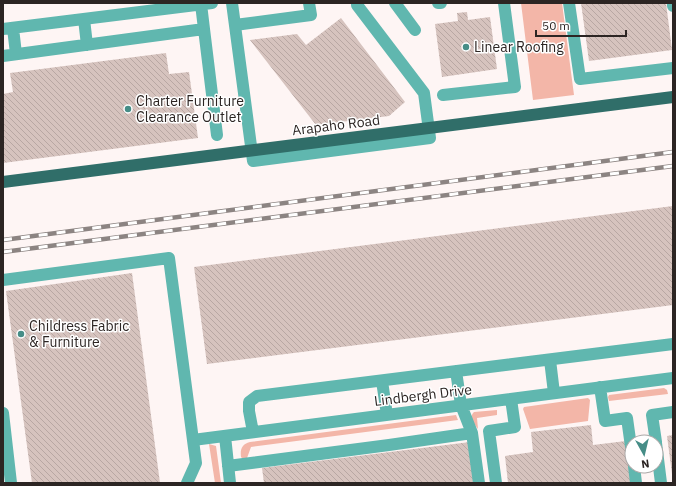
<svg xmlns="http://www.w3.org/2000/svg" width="676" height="486" font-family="'IBM Plex Sans',sans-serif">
<defs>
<pattern id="building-back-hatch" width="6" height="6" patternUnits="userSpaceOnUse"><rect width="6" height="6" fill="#d6c3be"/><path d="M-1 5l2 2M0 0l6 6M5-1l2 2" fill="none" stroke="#b8a7a3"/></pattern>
</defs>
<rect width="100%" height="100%" fill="#fef5f4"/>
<!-- green -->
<path fill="#f3b6a8" d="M521,3H562L574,95L533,100Z
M664,388L667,390L668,394L609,401L608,397L609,395Z
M588,398L590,400L588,421L530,429L523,409L524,407Z
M497,410V415L477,418L478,429C474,423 468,418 474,412Z
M456,415L458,420L251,447L247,458L243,459L241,457C240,449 242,444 250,442Z
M209,444L216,446L221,483H215Z"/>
<!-- building -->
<path fill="url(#building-back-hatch)" d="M581,3H666L672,50L589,61Z
M467,12L468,20L490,17L497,69L442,77L435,24L458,21L457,13Z
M341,18L405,102L389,116L316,125L250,40L297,34L306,45Z
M166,53L169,74L189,72L198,138L3,163V94L13,92L10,73Z
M673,206V305L207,364L194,267Z
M132,273L160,483H32L6,291Z
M591,425L593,445L626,441L631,483H508L505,456L533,452L531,432Z
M673,435V474H672L667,436Z
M470,442L475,483H264L262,468Z"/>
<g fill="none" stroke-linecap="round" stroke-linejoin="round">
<!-- minor -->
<path stroke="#60b7af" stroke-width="12" d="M232,3L253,161L430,138L424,93L357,5V3
M395,3L415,30
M438,3H441
M569,3L580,79L673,68
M673,3V6
M201,4L204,29
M84,19L87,45
M235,25L311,15L309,3
M13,28L16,54
M3,29L212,3
M3,56L204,29L217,135
M443,95L515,87L504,3
M3,280L169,258L196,463L187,483
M550,360L554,393
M456,371L461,405L472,433L479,483
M382,381L387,415
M600,387L605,421L627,418L632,454
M3,413L11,483
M253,432L249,411V402L257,396L673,344
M225,436L230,483
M193,440L673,378
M656,442L652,415L673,412
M656,443L661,483
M228,466L389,445L472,433
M634,466L636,483
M496,483L489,431L515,427L511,399"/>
<!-- rail casing -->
<g stroke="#8c8482" stroke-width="4.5">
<path id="rail" d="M3,240L673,152
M3,252L673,166"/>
</g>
<!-- rail -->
<use href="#rail" stroke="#fff" stroke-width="3" stroke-dasharray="9" stroke-linecap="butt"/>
<!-- major-bridge -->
<path stroke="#306e69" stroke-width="12" d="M3,182L673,97"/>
</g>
<!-- markers -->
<g fill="#468d87" stroke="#fff" stroke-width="1.5">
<circle cx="466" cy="47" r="4"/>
<circle cx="128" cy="109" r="4"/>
<circle cx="21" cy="334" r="4"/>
</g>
<g text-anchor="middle" stroke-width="3" stroke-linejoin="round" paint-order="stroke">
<!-- poi labels -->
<g font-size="14" fill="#2c2523" stroke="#fff" text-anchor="start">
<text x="474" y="52">Linear Roofing</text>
<text x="136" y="106">Charter Furniture<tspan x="136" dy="16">Clearance Outlet</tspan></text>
<text x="29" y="331">Childress Fabric<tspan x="29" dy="16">&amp; Furniture</tspan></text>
</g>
<!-- street labels -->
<g font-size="14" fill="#2c2523" stroke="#fff">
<text transform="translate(336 125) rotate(-7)" y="5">Arapaho Road</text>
<text transform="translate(423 395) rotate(-7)" y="5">Lindbergh Drive</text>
</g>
</g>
<!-- border -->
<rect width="676" height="486" fill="none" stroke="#2c2523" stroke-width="8"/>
<!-- north arrow -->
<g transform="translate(644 454) rotate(172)"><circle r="19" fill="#ffffff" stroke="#aba8a7"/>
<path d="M0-3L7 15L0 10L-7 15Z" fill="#468d87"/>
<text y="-6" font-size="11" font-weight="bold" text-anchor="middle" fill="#2c2523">N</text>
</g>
<!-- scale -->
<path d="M536 30v6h90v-6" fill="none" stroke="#2c2523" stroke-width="2"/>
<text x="542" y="30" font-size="12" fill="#2c2523" stroke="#ffffff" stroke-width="3" paint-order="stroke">50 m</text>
</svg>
